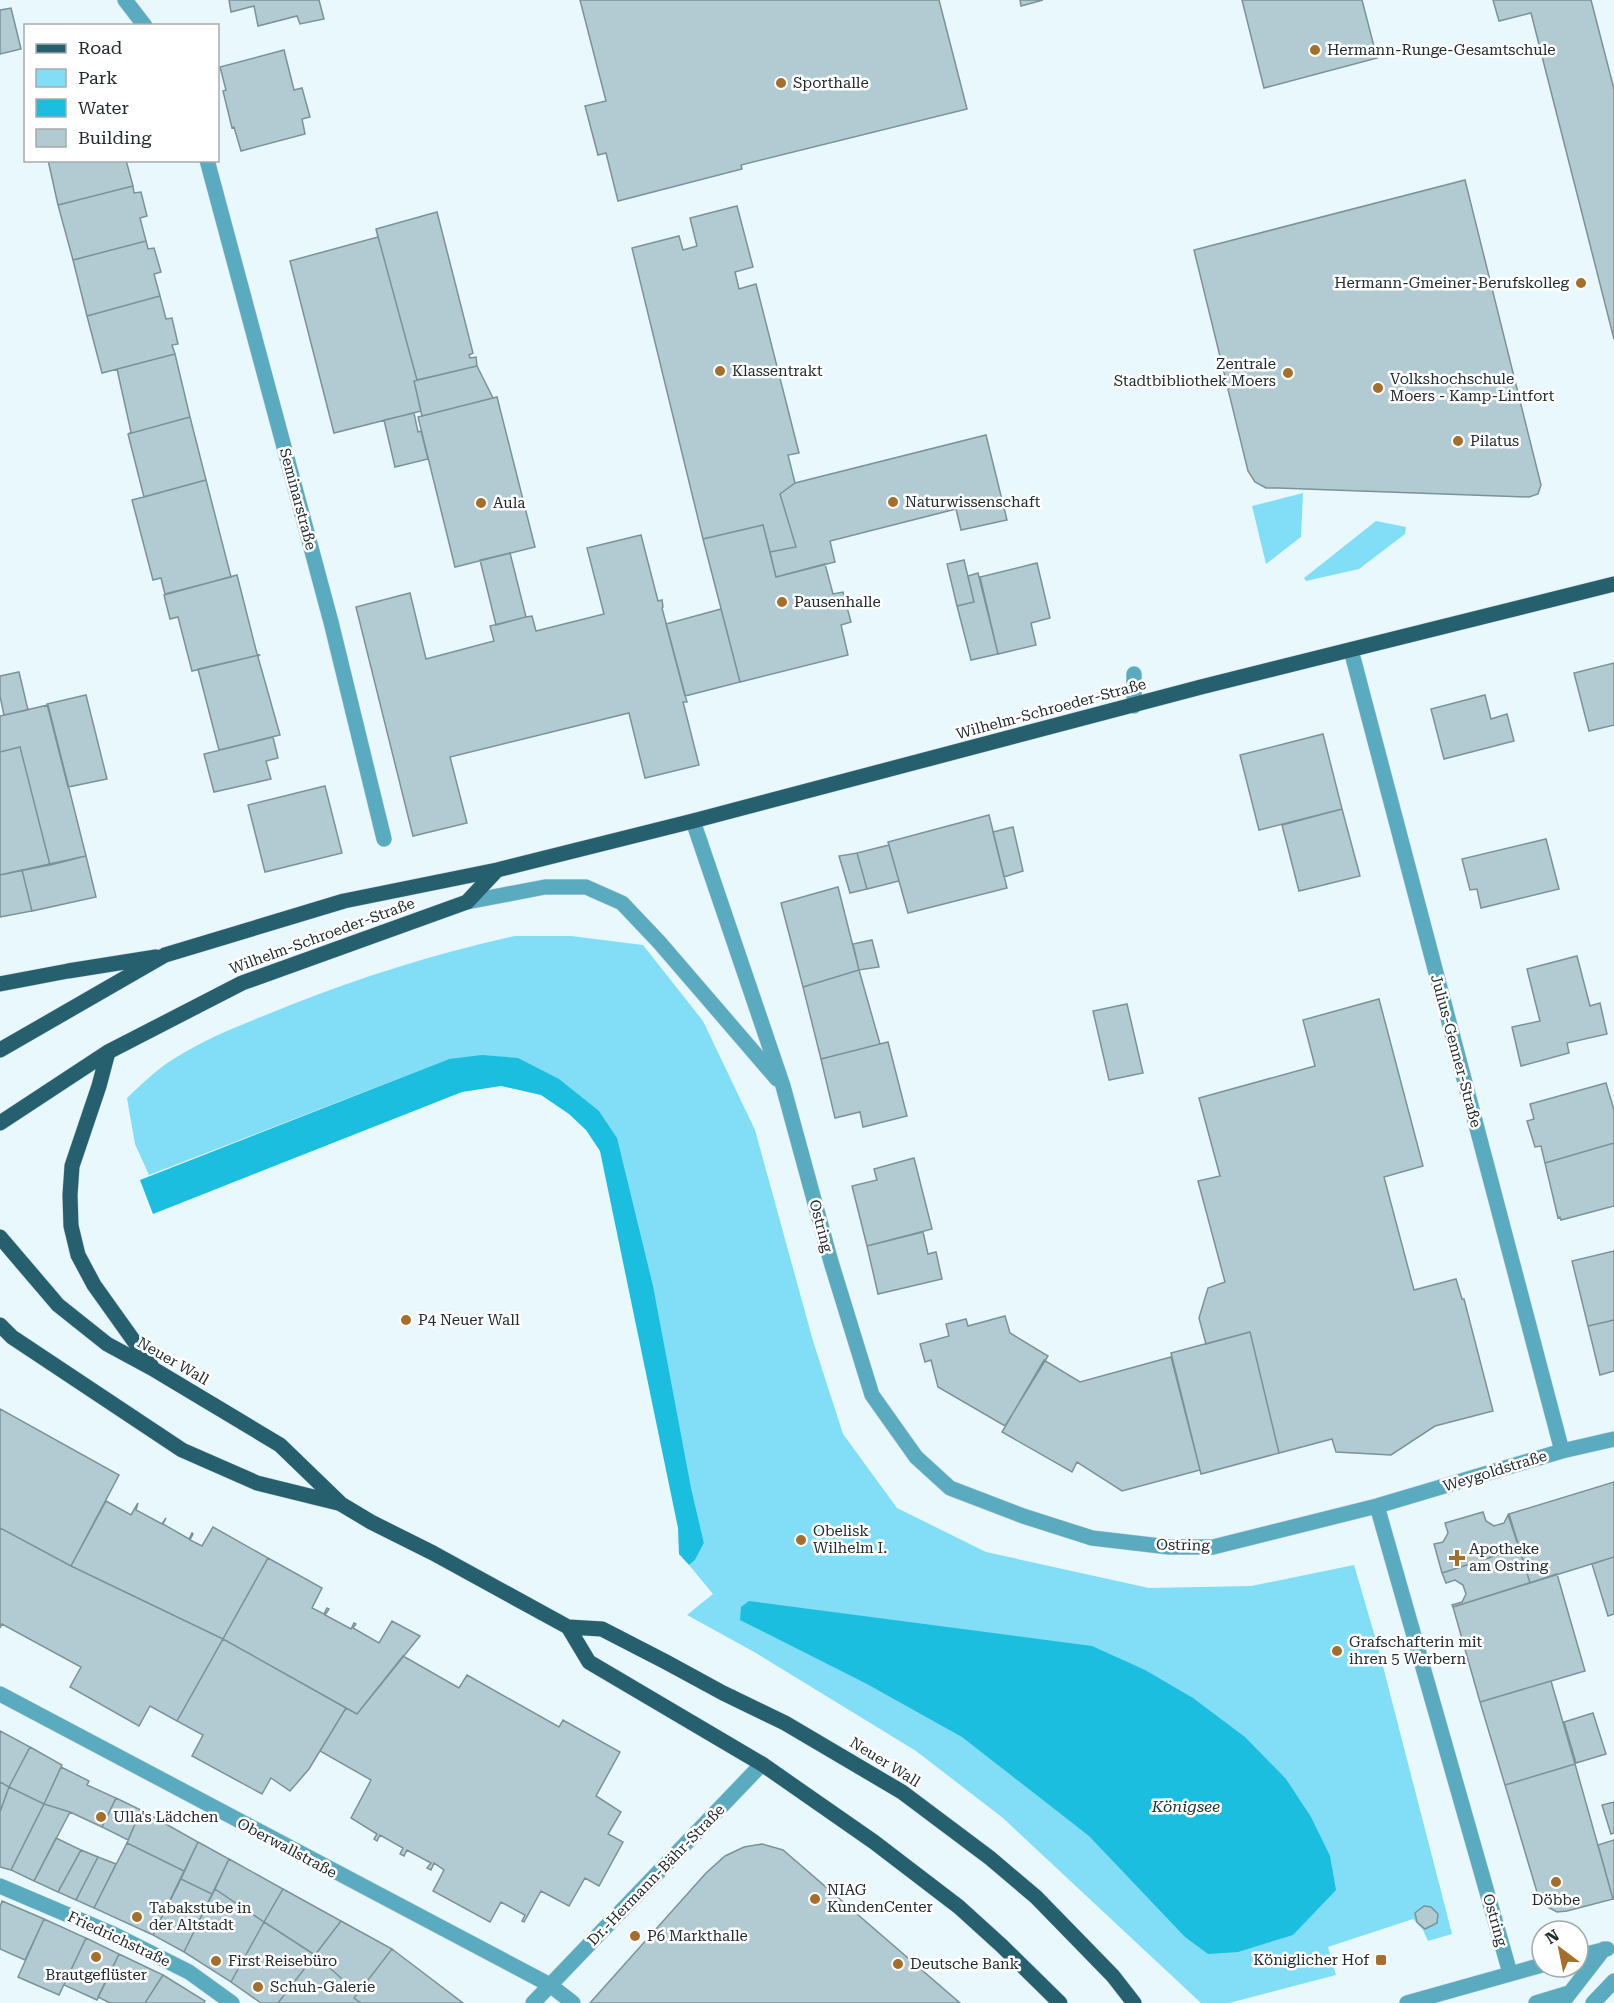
<svg xmlns="http://www.w3.org/2000/svg" width="1614" height="2003" font-family="'Roboto Serif',serif">
<rect width="100%" height="100%" fill="#e9f8fd"/>
<!-- green -->
<path fill="#82ddf6" d="M1303,493L1301,537L1266,564L1252,506Z
M1376,521L1406,527L1405,534L1359,569L1306,581L1304,578Z
M515,936H571L643,945L703,1021L755,1130L813,1341L843,1434L897,1508L986,1552L1149,1588L1251,1586L1354,1565L1378,1647L1452,1934L1428,1941L1423,1930L1413,1919L1328,1947L1336,1975L1229,2003H1201L1003,1818L916,1751L756,1653L687,1615L713,1594L689,1565L695,1560L704,1543L599,1111L449,1059L149,1175L135,1144L127,1098C143,1083 160,1066 180,1055C214,1034 252,1021 288,1006C362,977 437,953 515,936Z"/>
<!-- water -->
<path fill="#1bbedf" d="M482,1055L518,1058L559,1079L599,1111L617,1138L653,1286L691,1488L704,1543L695,1560L689,1565L679,1554L678,1528L600,1151L586,1130L569,1114L541,1095L501,1086L462,1092L153,1214L140,1180L449,1059Z
M749,1601L1092,1646L1145,1670L1193,1698L1245,1737L1286,1779L1311,1817L1330,1856L1336,1890L1293,1935L1238,1952L1208,1954L1185,1937L1089,1836L962,1737L867,1684L740,1620L741,1607Z"/>
<!-- building -->
<path fill="#b2cbd2" stroke="#7b9299" stroke-width="1.5" d="M229,0H319L324,19L300,24L297,16L258,26L254,6L231,12Z
M580,0H939L967,109L741,165L742,169L618,201L606,153L598,155L585,106L606,101Z
M1020,0H1043L1021,6Z
M1242,0H1362L1377,58L1264,88Z
M1493,0H1591L1614,89V339L1531,13L1499,21Z
M11,8L21,49L0,54V10Z
M284,50L294,90L302,88L310,117L302,119L305,134L241,151L234,127L232,128L223,91L226,90L220,67Z
M48,160H126L133,186L58,205Z
M1465,180L1541,485L1538,494L1529,497L1278,488H1266L1255,482L1248,471L1194,250Z
M133,186L134,193L141,192L147,216L140,218L146,241L73,260L58,205Z
M737,206L753,267L735,272L739,289L756,284L799,453L788,455L795,483L780,494L796,547L770,552L763,525L703,539L632,248L679,236L683,250L697,246L690,218Z
M437,212L473,353L469,355L470,358L476,357L477,366L414,381L421,411L334,433L290,261L378,237L376,229Z
M437,212L473,353L469,355L470,358L476,357L477,366L417,380L376,229Z
M146,241L148,249L154,248L161,272L154,274L160,296L87,316L73,260Z
M160,296L166,319L172,318L178,344L172,345L175,354L102,373L87,316Z
M175,354L190,417L128,434L131,432L117,369Z
M477,366L493,398L422,416L414,381Z
M497,397L535,547L455,567L418,417Z
M414,413L418,432L421,431L428,459L395,467L384,420Z
M190,417L206,480L144,497L128,434Z
M986,435L1007,520L961,530L956,509L830,541L835,562L776,577L770,552L796,547L780,494L795,483Z
M206,480L231,577L165,594L161,578L153,580L132,500Z
M763,525L776,577L825,564L833,594L843,592L851,622L841,625L848,655L740,682L703,539Z
M641,535L658,601L662,600L663,607L662,608L687,702H683L699,765L645,778L629,713L450,757L467,823L413,836L356,607L410,593L426,659L494,641L490,626L526,617L532,616L536,631L604,614L587,548Z
M510,553L526,617L496,625L480,560Z
M964,560L974,602L957,606L947,564Z
M1037,563L1050,618L1031,623L1036,645L998,654L980,577Z
M978,573L998,654L971,660L957,606L974,602L968,576Z
M237,575L257,654L259,655L192,671L178,617L170,619L164,595Z
M721,609L740,682L685,696L666,624Z
M259,655L258,657L280,735L219,750L198,669Z
M1614,663V725L1589,731L1574,673Z
M19,672L28,710L4,715L0,696V676Z
M86,695L107,779L68,787L47,704Z
M1485,695L1491,719L1507,714L1514,741L1444,759L1431,709Z
M48,705L86,856L50,865L20,747L0,752V716Z
M1323,734L1342,809L1259,830L1240,755Z
M273,737L278,758L266,761L271,779L214,792L204,754Z
M20,747L50,865L0,875V752Z
M325,786L342,853L265,872L248,805Z
M1342,809L1360,876L1299,891L1282,825Z
M989,815L1007,888L908,913L888,842Z
M1013,827L1023,871L1004,877L993,832Z
M1546,839L1559,889L1481,908L1477,889L1470,890L1462,859Z
M889,845L899,881L867,889L857,853Z
M857,853L867,889L850,893L839,856Z
M86,856L96,897L32,911L22,870Z
M22,870L32,911L0,917V875Z
M838,887L859,970L803,987L781,903Z
M872,940L879,967L859,970L853,944Z
M1577,956L1590,1006L1600,1003L1607,1034L1567,1043L1569,1053L1521,1066L1512,1027L1540,1021L1527,969Z
M859,970L880,1044L821,1059L803,987Z
M1379,999L1423,1166L1384,1177L1414,1290L1456,1279L1462,1299H1464L1493,1411L1435,1426L1391,1455L1336,1452L1332,1439L1279,1453L1250,1332L1206,1344L1199,1318L1208,1288L1225,1282L1198,1181L1220,1176L1199,1098L1315,1066L1303,1020Z
M1127,1004L1143,1073L1109,1080L1093,1011Z
M888,1042L907,1116L863,1127L860,1112L835,1118L821,1059Z
M1606,1083L1614,1110V1143L1545,1163L1541,1146L1535,1147L1527,1121L1534,1119L1530,1104Z
M1614,1143V1206L1561,1220L1560,1217L1558,1218L1545,1163Z
M914,1158L932,1229L867,1246L852,1186L877,1180L874,1169Z
M923,1232L928,1254L936,1252L942,1279L878,1294L867,1246Z
M1614,1251V1320L1588,1326L1572,1261Z
M1005,1316L1010,1333L1048,1356L1005,1426L938,1387L931,1360L925,1362L920,1344L949,1336L946,1324L966,1319L968,1326Z
M1614,1320V1371L1600,1375L1588,1326Z
M1250,1332L1279,1453L1201,1474L1171,1353Z
M1171,1357L1200,1470L1122,1491L1077,1462L1072,1472L1002,1432L1044,1360L1080,1382Z
M0,1409L119,1475L71,1566L0,1528Z
M1614,1482V1557L1530,1583L1509,1514Z
M106,1501L131,1515L138,1503L136,1510L162,1524L166,1518L163,1524L189,1539L192,1533L193,1534L190,1540L202,1546L213,1527L268,1558L223,1639L71,1566Z
M1483,1512L1486,1521L1494,1526L1504,1523L1508,1515L1519,1548L1442,1573L1434,1544L1443,1542L1448,1533L1445,1523Z
M0,1528L71,1566L223,1639L177,1721L150,1706L139,1726L70,1687L81,1667L2,1624L0,1628Z
M1519,1548L1530,1583L1453,1607L1452,1605L1462,1602L1466,1594L1463,1585L1455,1580L1446,1583L1442,1573Z
M1614,1557V1614L1608,1616L1592,1564Z
M268,1558L322,1588L312,1608L324,1614L327,1608L329,1609L325,1615L351,1629L354,1623L356,1624L353,1628L379,1643L392,1621L420,1636L357,1714L223,1639Z
M1557,1574L1585,1671L1480,1702L1453,1607Z
M223,1639L346,1708L309,1769L290,1791L271,1778L262,1794L192,1756L203,1735L177,1721Z
M403,1656L459,1688L467,1675L559,1727L563,1720L620,1752L596,1796L621,1812L608,1834L623,1842L599,1886L585,1878L569,1906L541,1891L524,1922L522,1921L525,1915L501,1902L490,1922L433,1891L444,1870L434,1863L431,1870L427,1868L431,1863L407,1850L404,1856L400,1854L403,1848L380,1835L377,1841L374,1839L377,1834L351,1818L371,1780L320,1751L346,1708L357,1714Z
M1551,1681L1575,1764L1505,1785L1480,1702Z
M1593,1713L1606,1754L1576,1763L1564,1722Z
M0,1731L30,1747L9,1787L0,1782Z
M30,1747L62,1765L44,1804L9,1787Z
M1575,1764L1613,1899L1567,1911L1557,1912L1544,1905L1537,1892L1505,1785Z
M61,1767L89,1781L87,1785L116,1798L102,1827L70,1812L44,1804Z
M0,1782L9,1787L0,1812Z
M9,1787L44,1804L11,1870L0,1867V1812Z
M116,1798L141,1810L128,1840L102,1827Z
M1614,1802V1833L1611,1834L1602,1805Z
M44,1804L70,1812L34,1881L11,1870Z
M141,1810L198,1842L184,1871L127,1843Z
M56,1838L81,1850L58,1892L34,1881Z
M1614,1840V1899H1613L1598,1845Z
M198,1842L229,1859L212,1894L181,1879Z
M127,1843L184,1871L153,1935L94,1908Z
M762,1844L783,1850L960,2003H590L706,1873L725,1856L744,1847Z
M81,1850L98,1857L76,1900L58,1892Z
M98,1857L116,1864L94,1908L76,1900Z
M229,1859L283,1889L264,1922L215,1889Z
M181,1879L212,1894L184,1952L153,1935Z
M215,1889L264,1922L231,1982L184,1952Z
M283,1889L341,1921L315,1955L264,1922Z
M2,1901L44,1919L25,1960L0,1949V1907Z
M1424,1906L1431,1907L1438,1914L1437,1923L1425,1929L1417,1922L1415,1913Z
M44,1919L86,1938L59,1995L18,1977Z
M341,1921L392,1949L358,1993L315,1955Z
M264,1922L315,1955L278,2003H261L231,1982Z
M86,1938L119,1954L97,2000L64,1985Z
M392,1949L463,2003H361L354,1998Z
M119,1954L163,1975L145,2003H110L98,1997Z
M315,1955L358,1993L354,1998L361,2003H278Z
M163,1975L205,2001L204,2003H145Z"/>
<g fill="none" stroke-linecap="round" stroke-linejoin="round">
<!-- minor casing -->
<g stroke="#c5d3d8" stroke-width="16">
<path id="minor" d="M125,0L145,26
M207,160L331,622L384,839
M1351,650L1562,1451
M1134,674V706
M693,821L783,1086L831,1262L872,1395L916,1457L950,1488L1023,1516L1092,1538L1169,1547H1213L1377,1506L1562,1451L1614,1439
M467,902L545,887H586L622,903L659,942L777,1079
M1377,1506L1510,1973
M0,1694L550,1985L573,2003
M0,1886L113,1934L189,1972L232,2003
M1578,1956L1607,1949
M533,2003L762,1764
M1407,2003L1542,1965
M1536,2003L1569,1993
M1562,2003L1604,1949
M1593,2003L1614,1981"/>
</g>
<!-- major casing -->
<g stroke="#c5d3d8" stroke-width="16">
<path id="major" d="M0,984L68,971L156,957
M0,1050L165,955L344,901L497,870L693,821L1201,687L1614,584
M108,1052L99,1086L72,1166L70,1195L71,1226L78,1255L94,1285L151,1365
M0,1123L108,1052L242,983L467,902L497,870
M0,1237L58,1305L107,1344L155,1370L280,1445L341,1504L371,1522L433,1553L568,1627L602,1629L666,1662L723,1693L785,1723L902,1792L990,1858L1036,1897L1113,1976L1134,2003
M0,1325L12,1337L182,1450L257,1483L338,1503
M568,1627L589,1662L762,1764L874,1842L959,1907L1002,1946L1060,2003"/>
</g>
<!-- minor -->
<use href="#minor" stroke="#5aabc0" stroke-width="15"/>
<!-- major -->
<use href="#major" stroke="#26606f" stroke-width="15"/>
</g>
<!-- markers -->
<g fill="#a66e2b" stroke="#fff" stroke-width="2">
<circle cx="1315" cy="50" r="6"/>
<circle cx="781" cy="83" r="6"/>
<circle cx="1581" cy="283" r="6"/>
<circle cx="720" cy="371" r="6"/>
<circle cx="1288" cy="373" r="6"/>
<circle cx="1378" cy="388" r="6"/>
<circle cx="1458" cy="441" r="6"/>
<circle cx="893" cy="502" r="6"/>
<circle cx="481" cy="503" r="6"/>
<circle cx="782" cy="602" r="6"/>
<circle cx="406" cy="1320" r="6"/>
<circle cx="801" cy="1540" r="6"/>
<path d="M1454 1549h6v6h6v6h-6v6h-6v-6h-6v-6h6z"/>
<circle cx="1337" cy="1651" r="6"/>
<circle cx="101" cy="1817" r="6"/>
<circle cx="1556" cy="1882" r="6"/>
<circle cx="815" cy="1899" r="6"/>
<circle cx="137" cy="1917" r="6"/>
<circle cx="635" cy="1936" r="6"/>
<circle cx="96" cy="1957" r="6"/>
<rect x="1375" y="1954" width="12" height="12" rx="3"/>
<circle cx="216" cy="1961" r="6"/>
<circle cx="898" cy="1964" r="6"/>
<circle cx="258" cy="1987" r="6"/>
</g>
<g text-anchor="middle" stroke-width="5" stroke-linejoin="round" paint-order="stroke">
<!-- poi labels -->
<g font-size="15" fill="#222b2e" stroke="#fff" text-anchor="start">
<text x="1327" y="55">Hermann-Runge-Gesamtschule</text>
<text x="793" y="88">Sporthalle</text>
<text x="1569" y="288" text-anchor="end">Hermann-Gmeiner-Berufskolleg</text>
<text x="1276" y="369" text-anchor="end">Zentrale<tspan x="1276" dy="17">Stadtbibliothek Moers</tspan></text>
<text x="732" y="376">Klassentrakt</text>
<text x="1390" y="384">Volkshochschule<tspan x="1390" dy="17">Moers - Kamp-Lintfort</tspan></text>
<text x="1470" y="446">Pilatus</text>
<text x="905" y="507">Naturwissenschaft</text>
<text x="493" y="508">Aula</text>
<text x="794" y="607">Pausenhalle</text>
<text x="418" y="1325">P4 Neuer Wall</text>
<text x="813" y="1536">Obelisk<tspan x="813" dy="17">Wilhelm I.</tspan></text>
<text x="1469" y="1554">Apotheke<tspan x="1469" dy="17">am Ostring</tspan></text>
<text x="1349" y="1647">Grafschafterin mit<tspan x="1349" dy="17">ihren 5 Werbern</tspan></text>
<text x="113" y="1822">Ulla's Lädchen</text>
<text x="827" y="1895">NIAG<tspan x="827" dy="17">KundenCenter</tspan></text>
<text x="1556" y="1905" text-anchor="middle">Döbbe</text>
<text x="149" y="1913">Tabakstube in<tspan x="149" dy="17">der Altstadt</tspan></text>
<text x="647" y="1941">P6 Markthalle</text>
<text x="1369" y="1965" text-anchor="end">Königlicher Hof</text>
<text x="228" y="1966">First Reisebüro</text>
<text x="910" y="1969">Deutsche Bank</text>
<text x="96" y="1980" text-anchor="middle">Brautgeflüster</text>
<text x="270" y="1992">Schuh-Galerie</text>
</g>
<!-- street labels -->
<g font-size="15" fill="#222b2e" stroke="#fff">
<text transform="translate(298 499) rotate(75)" y="5">Seminarstraße</text>
<text transform="translate(1051 709) rotate(-15)" y="5">Wilhelm-Schroeder-Straße</text>
<text transform="translate(322 936) rotate(-20)" y="5">Wilhelm-Schroeder-Straße</text>
<text transform="translate(1456 1051) rotate(75)" y="5">Julius-Genner-Straße</text>
<text transform="translate(821 1226) rotate(75)" y="5">Ostring</text>
<text transform="translate(173 1361) rotate(30)" y="5">Neuer Wall</text>
<text transform="translate(1495 1471) rotate(-17)" y="5">Weygoldstraße</text>
<text transform="translate(1183 1545) rotate(1)" y="5">Ostring</text>
<text transform="translate(885 1762) rotate(32)" y="5">Neuer Wall</text>
<text transform="translate(287 1848) rotate(28)" y="5">Oberwallstraße</text>
<text transform="translate(656 1875) rotate(-46)" y="5">Dr.-Hermann-Bähr-Straße</text>
<text transform="translate(1495 1920) rotate(74)" y="5">Ostring</text>
<text transform="translate(119 1939) rotate(25)" y="5">Friedrichstraße</text>
</g>
<!-- water labels -->
<g font-size="16" font-style="italic" fill="#172f35" stroke="#fff">
<text x="1186" y="1812">Königsee</text>
</g>
</g>
<!-- legend -->
<rect x="24" y="24" width="195" height="138" fill="#ffffff" stroke="#a7aaab" stroke-width="1.5"/>
<rect x="36" y="44" width="30" height="9" fill="#26606f" stroke="#a7aaab" stroke-width="1.5"/>
<text x="78" y="54" font-size="18" fill="#222b2e">Road</text>
<rect x="36" y="69" width="30" height="18" fill="#82ddf6" stroke="#a7aaab" stroke-width="1.5"/>
<text x="78" y="84" font-size="18" fill="#222b2e">Park</text>
<rect x="36" y="99" width="30" height="18" fill="#1bbedf" stroke="#a7aaab" stroke-width="1.5"/>
<text x="78" y="114" font-size="18" fill="#222b2e">Water</text>
<rect x="36" y="129" width="30" height="18" fill="#b2cbd2" stroke="#a7aaab" stroke-width="1.5"/>
<text x="78" y="144" font-size="18" fill="#222b2e">Building</text>
<!-- north arrow -->
<g transform="translate(1560 1949) rotate(328)"><circle r="28" fill="#ffffff" stroke="#a7aaab" stroke-width="1.5"/>
<path d="M0-4.5L10 22L0 15L-10 22Z" fill="#a66e2b"/>
<text y="-9" font-size="16" font-weight="bold" text-anchor="middle" fill="#222b2e">N</text>
</g>
</svg>
